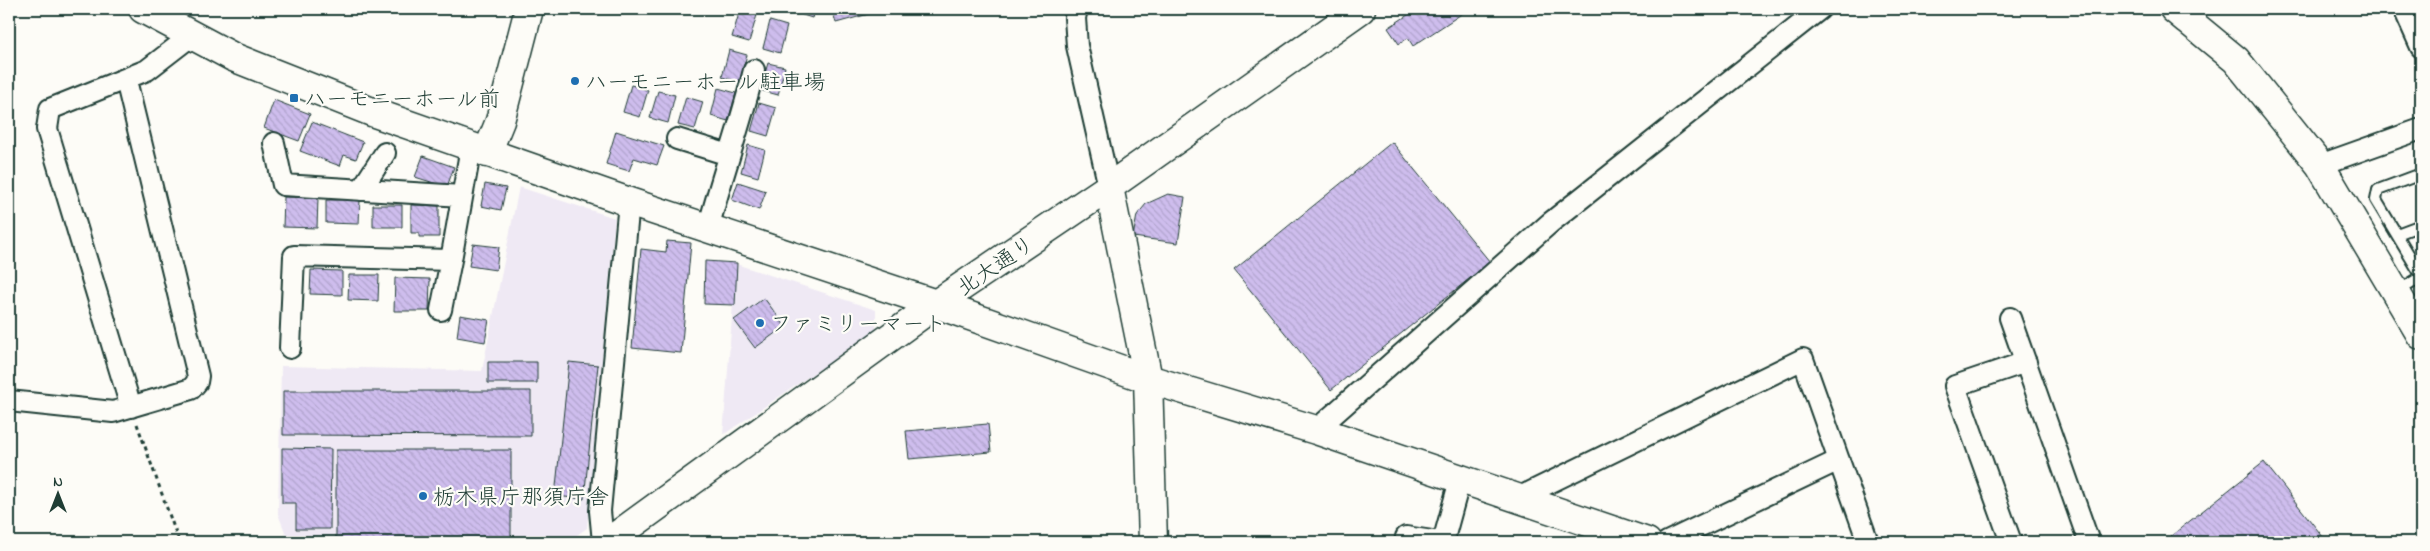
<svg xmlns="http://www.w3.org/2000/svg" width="2430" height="551" font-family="'Indie Flower','Klee One',sans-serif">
<defs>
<pattern id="building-back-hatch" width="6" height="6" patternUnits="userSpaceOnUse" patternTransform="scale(1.25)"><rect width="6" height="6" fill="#cebded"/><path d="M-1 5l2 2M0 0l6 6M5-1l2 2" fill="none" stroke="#b0a3cc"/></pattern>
</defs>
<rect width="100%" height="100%" fill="#fdfcf7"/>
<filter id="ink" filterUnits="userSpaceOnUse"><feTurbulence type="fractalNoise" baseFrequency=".02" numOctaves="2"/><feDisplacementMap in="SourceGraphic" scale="10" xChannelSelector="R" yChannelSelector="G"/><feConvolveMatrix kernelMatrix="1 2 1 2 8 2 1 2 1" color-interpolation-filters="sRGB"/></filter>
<g filter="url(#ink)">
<!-- built -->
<path fill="#efe9f4" d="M519,187L615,218L587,528L567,542H289L278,514L281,366L482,371Z
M736,264L876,310V331L723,435Z"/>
<!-- building -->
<path fill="url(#building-back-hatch)" stroke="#1f3d34" d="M784,9H815L812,18Z
M832,9H887L836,23Z
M1417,9H1469L1413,46L1408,38L1399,44L1388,28Z
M740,10L757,15L749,42L732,37Z
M770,21L787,26L780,53L763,48Z
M729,50L747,55L739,82L722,77Z
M768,63L785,67L778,95L760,90Z
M631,85L648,90L640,117L623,112Z
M718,88L736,93L728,121L711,116Z
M658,91L675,95L668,123L650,118Z
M686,97L703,102L695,129L678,125Z
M274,100L310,114L299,141L264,128Z
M759,103L776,108L768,136L751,131Z
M312,122L363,142L356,159L344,155L340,166L300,151Z
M616,131L664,146L657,165L634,158L629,171L606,164Z
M1392,142L1490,262L1331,390L1234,270Z
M748,145L765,150L758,177L741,172Z
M423,156L454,167L447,187L415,177Z
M738,182L766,191L759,210L732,200Z
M485,184L506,188L501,210L481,206Z
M1168,194L1185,197L1178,243L1133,237L1137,215L1146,204Z
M284,197L318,198L317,228L283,227Z
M326,200H360L359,224L326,223Z
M373,205H402V227H373Z
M411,205L439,206V237H419V233H411Z
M667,241L691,243L681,353L632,348L641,249L666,252Z
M473,244L499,247L496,270L469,266Z
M705,261L737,263L735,305L704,304Z
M311,270L342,271V295L310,294Z
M349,275H379L378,301L348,300Z
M395,278L430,279L429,311H394Z
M764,298L785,326L755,348L734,320Z
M460,315L489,320L485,342L457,337Z
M488,362H537V383H488Z
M569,362L598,365L584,499L555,496Z
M283,391H531V436L283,435Z
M988,424L991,452L909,459L906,431Z
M282,448L331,449L330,529H296V503H282Z
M336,450H511V542H336Z
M2264,462L2327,542H2176L2171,536Z"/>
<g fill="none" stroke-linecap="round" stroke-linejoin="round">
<!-- lane casing -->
<g stroke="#1f3d34" stroke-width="14">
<path id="lane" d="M2421,174L2378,190L2376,200L2421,275
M2397,234L2421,225
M2397,292L2421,277"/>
</g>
<!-- street casing -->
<g stroke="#1f3d34" stroke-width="24">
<path id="street" d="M1077,9L1075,18L1077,46L1109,187
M2404,9L2421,47
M677,139L729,155
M274,143L283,185L462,196
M2320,165L2421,129
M361,190L385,153
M708,229C722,175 741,124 754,70
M441,310L451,260
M2010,318L2089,542
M290,348L294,256L451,260L471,147
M9,401L113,412L191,389L197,382L198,376L126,80
M131,407L47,129L50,109L147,70L191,36
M1316,430L1550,223L1820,9
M1516,499L1803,359L1868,542
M603,542L600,511L629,202
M1405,542L1406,537L1439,542
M1443,542L1460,480
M1667,542L1839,460
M2011,542L1955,386L2026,362"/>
</g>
<!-- secondary casing -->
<g stroke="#1f3d34" stroke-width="31">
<path id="secondary" d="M143,9L233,57L372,112L629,202L936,304L1148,379L1316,430L1647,542
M2174,9L2236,60L2320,165L2421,335
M487,153L500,121L529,9
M1109,187L1148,379L1153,542
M608,542L936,304L1109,187L1361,9"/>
</g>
<!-- path -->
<path stroke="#1f3d34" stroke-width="3" stroke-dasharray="4 4" stroke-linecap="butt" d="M137,424L179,542"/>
<!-- lane -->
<use href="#lane" stroke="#fdfcf7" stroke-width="10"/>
<!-- street -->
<use href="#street" stroke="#fdfcf7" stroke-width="20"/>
<!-- secondary -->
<use href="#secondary" stroke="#fdfcf7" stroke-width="28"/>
</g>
</g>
<!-- markers -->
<g fill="#1f6fb2" stroke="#fdfcf7" stroke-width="2">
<circle cx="575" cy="81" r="5"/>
<rect x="289" y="93" width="10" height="10" rx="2.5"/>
<circle cx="760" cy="323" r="5"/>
<circle cx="423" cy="496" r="5"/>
</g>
<g text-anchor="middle" stroke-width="4.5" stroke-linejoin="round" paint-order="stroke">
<!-- poi labels -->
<g font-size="22" fill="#1f3d34" stroke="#fdfcf7" text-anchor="start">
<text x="585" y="89">ハーモニーホール駐車場</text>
<text x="304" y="106">ハーモニーホール前</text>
<text x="770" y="331">ファミリーマート</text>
<text x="433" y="504">栃木県庁那須庁舎</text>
</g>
<!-- street labels -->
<g font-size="22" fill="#1f3d34" stroke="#fdfcf7">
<text transform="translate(995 265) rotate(-34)" y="8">北大通り</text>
</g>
</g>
<!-- margin -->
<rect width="2430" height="551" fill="none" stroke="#fdfcf7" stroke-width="30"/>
<rect x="15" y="15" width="2400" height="521" fill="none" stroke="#1f3d34" stroke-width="2" filter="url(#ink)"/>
<!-- north arrow -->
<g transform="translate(58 494)" stroke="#fdfcf7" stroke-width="4" paint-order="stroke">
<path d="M0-4L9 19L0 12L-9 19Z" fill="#1f3d34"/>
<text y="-8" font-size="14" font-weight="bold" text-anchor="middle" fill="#1f3d34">N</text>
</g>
</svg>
